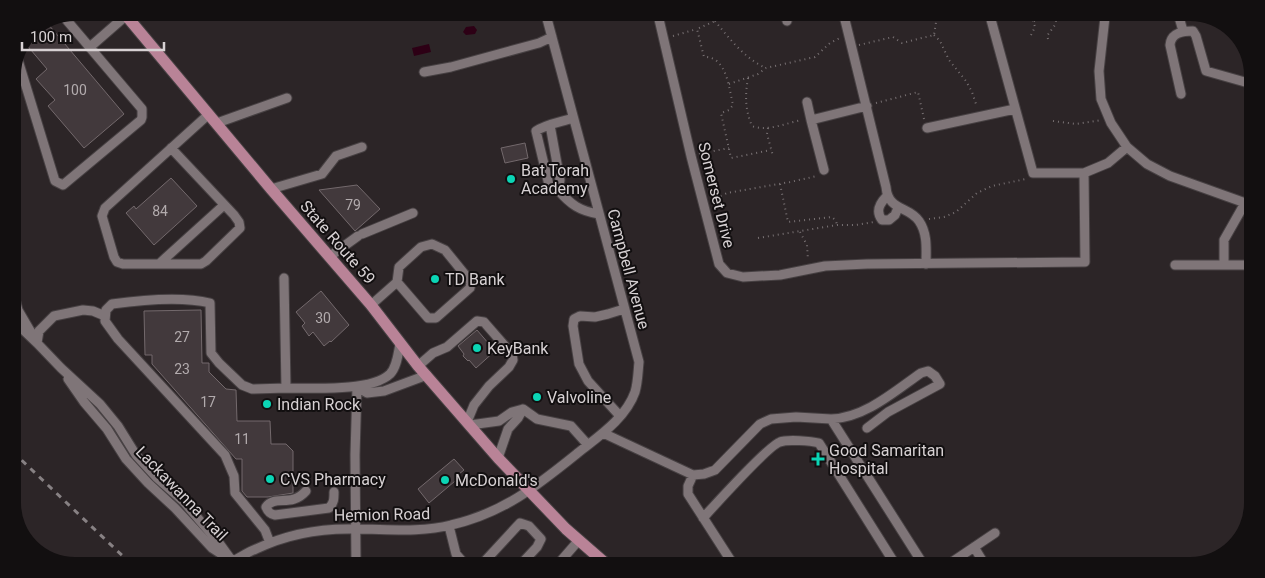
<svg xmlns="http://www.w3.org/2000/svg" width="1265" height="578" font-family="Roboto,sans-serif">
<rect width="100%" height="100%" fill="#2c2527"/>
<!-- water -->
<path fill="#2d0015" d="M474,26L477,30L475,34L466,35L463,32L466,27Z
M429,44L431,52L414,56L412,48Z"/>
<!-- building -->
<path fill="#42393c" stroke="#73696c" d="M48,24L124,114L84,148L48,106L55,100L36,79L47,69L25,43L27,39L43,26Z
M525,143L528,158L505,163L501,148Z
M171,178L197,206L154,245L126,213L134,206L136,209Z
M357,185L380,209L355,231L319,190Z
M321,291L349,325L331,342L330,341L324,346L313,332L309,336L302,326L305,323L296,312Z
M201,310L202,363H209V372L226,389L236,390L237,421H270L271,444H286L293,451V493L268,497H247L242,491V459H236L152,364V355H145L144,311Z
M477,330L495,351L476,368L469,360L468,361L463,356L464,354L458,346Z
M454,459L464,470L459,474L461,476L429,503L418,489Z"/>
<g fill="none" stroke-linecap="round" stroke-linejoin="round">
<!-- minor casing -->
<g stroke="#474143" stroke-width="11">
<path id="minor" d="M658,15L691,156L719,264L727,273L743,277L780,275L825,266L867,264L1085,262L1084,173H1033L990,16
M786,16L787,21
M844,16L886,187C888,211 909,206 919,221C928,234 926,250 926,264
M1105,17L1099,71L1101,99L1111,123L1127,147L1147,164L1170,176L1251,205
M1179,17L1183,31
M90,47L129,13
M18,60L55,181L63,185L141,120L142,117V109L64,17
M424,72L451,67L539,43L552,37
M1181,94L1170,45C1171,33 1182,31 1193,31L1196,36L1206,71L1252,84
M807,102L811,120
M217,123L287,98
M550,125L560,180L558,190L552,189L549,185L536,131C546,124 561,122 573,118
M927,128L1015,109
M171,148L234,215L239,222L240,228L206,261L201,264H123L117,262L114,257L102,216L105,208L209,114
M824,170L811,120L867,106
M1084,173L1108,163L1127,147
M271,189L322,174L336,156L362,147
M558,190C571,205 580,211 599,214
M887,196C880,203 875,211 882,220H889L895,215L898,208
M362,234L413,213
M329,257L358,236
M160,263L224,205
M1224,264V240L1245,203
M1175,265H1248
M13,292L18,310L32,334
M371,305L397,282L399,267L421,247L432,244L445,250L471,282L470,288L436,318H428L397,282
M13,320L37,343L61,368L100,404L118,426L136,455L157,478L184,502L219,543L232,561
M37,343L39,331L54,316L83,310L93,311L105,316
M418,366L433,353L447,347L477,321L484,322L512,354L513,360L509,367L489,386L474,405L467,422
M68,379L84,402L107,429L126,459L148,483L175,508L212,548L226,557
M357,387L367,393L384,391L427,375
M286,388C312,388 371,392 390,374C397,367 398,354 400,344
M523,409L537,419L571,426L588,445
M620,416L588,381L579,364L573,326L574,319L580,316L595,317L608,314L624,309
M831,419C865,418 895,391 921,373L928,371L935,376L940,384L888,412L867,428
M470,425L499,421L512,412L523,409L518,418L508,429L498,458
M603,433L693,475L704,474L715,470L760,424L771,419L796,417L831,419L923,564
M693,475L688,486V494L733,564
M306,491C291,508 275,494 266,507C268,512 270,514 275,515L329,508C334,503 334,499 334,492
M703,518C714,506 769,445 780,442C787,439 811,441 819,443L895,564
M449,526L456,554L463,562
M270,543L265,530L235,493L234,476L225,455L118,339L105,321L106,310L112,304C141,300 181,296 210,303L211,353L219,363L242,385L252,389L286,388L284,278
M974,547L985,565
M233,561C241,557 248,552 256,549C287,534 322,528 356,529C387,529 420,533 451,525C504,513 538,485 579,452C599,436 626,418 635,392C638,382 638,371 639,362L546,15
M356,562L355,455L357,387
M484,562L520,523L529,526L541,539L537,547L522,563
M559,563L579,540
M949,564L995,533"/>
</g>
<!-- major casing -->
<g stroke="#474143" stroke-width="13">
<path id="major" d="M124,13L271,189L371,305L418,366L498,458L566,529L605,563"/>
</g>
<!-- path -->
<path stroke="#787173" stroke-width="2" stroke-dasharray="1 4" stroke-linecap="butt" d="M721,15L715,21L697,29L704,57C727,56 729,89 733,105L729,110L721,113L731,158L771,150
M715,21C729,38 745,59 766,68
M1034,21L1053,17
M934,35L940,41L949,60L966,81L972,92L977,107
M1031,35L1035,27L1032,17
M673,36L697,29
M1048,39L1047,36L1055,25L1057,17
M859,45L893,37L902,43L934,35L937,16
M748,78C745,95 745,110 752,126C767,132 786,123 802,120
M729,84L758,74L766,68L815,57L830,43L840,38
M876,103L918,92L924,119
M1053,121L1076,124L1102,120
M768,128L767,134L773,156
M699,154L729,148
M780,184L788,222L832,217L836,221L837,225
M712,201L727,193L790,182L817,176
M929,219L944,217L956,212L977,193L992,186L1026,179
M800,232L807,245L808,260
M758,238L837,225H856L874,222"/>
<!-- minor -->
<use href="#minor" stroke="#7f7578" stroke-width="9"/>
<!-- major -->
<use href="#major" stroke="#b98397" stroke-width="11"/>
<!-- rail -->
<path stroke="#878183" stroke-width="3" stroke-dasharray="6 6" stroke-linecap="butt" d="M13,452L128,561"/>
</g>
<!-- markers -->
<g fill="#0bd5b5" stroke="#120f10" stroke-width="2">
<circle cx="511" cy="179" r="5"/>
<circle cx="435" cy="279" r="5"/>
<circle cx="477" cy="348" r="5"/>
<circle cx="537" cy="397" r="5"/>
<circle cx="267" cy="404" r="5"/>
<path d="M815.5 451.5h5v5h5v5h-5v5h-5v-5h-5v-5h5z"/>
<circle cx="270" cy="479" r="5"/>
<circle cx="445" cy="480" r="5"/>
</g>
<g text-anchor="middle" stroke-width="4" stroke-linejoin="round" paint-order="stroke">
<!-- number labels -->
<g font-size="14" fill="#b2abad">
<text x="75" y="95">100</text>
<text x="353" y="210">79</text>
<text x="160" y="216">84</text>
<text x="323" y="323">30</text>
<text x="182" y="342">27</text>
<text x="182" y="374">23</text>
<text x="208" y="407">17</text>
<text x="242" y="444">11</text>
</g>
<!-- poi labels -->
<g font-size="16" fill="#d7d1d3" stroke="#120f10" text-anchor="start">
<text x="521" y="176">Bat Torah<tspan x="521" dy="18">Academy</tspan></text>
<text x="445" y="285">TD Bank</text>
<text x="487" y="354">KeyBank</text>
<text x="547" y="403">Valvoline</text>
<text x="277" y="410">Indian Rock</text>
<text x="829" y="456">Good Samaritan<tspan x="829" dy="18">Hospital</tspan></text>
<text x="280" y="485">CVS Pharmacy</text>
<text x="455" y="486">McDonald's</text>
</g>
<!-- street labels -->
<g font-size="16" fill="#d7d1d3" stroke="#120f10">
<text transform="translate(717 195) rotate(76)" y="6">Somerset Drive</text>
<text transform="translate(338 242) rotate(49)" y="6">State Route 59</text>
<text transform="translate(629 269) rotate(75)" y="6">Campbell Avenue</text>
<text transform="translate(182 493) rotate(46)" y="6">Lackawanna Trail</text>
<text transform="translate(382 514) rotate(-1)" y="6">Hemion Road</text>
</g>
</g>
<!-- crop -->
<path d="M0 0H1265V578H0ZM75 21H1190A54 54 0 0 1 1244 75V503A54 54 0 0 1 1190 557H75A54 54 0 0 1 21 503V75A54 54 0 0 1 75 21Z" fill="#120f10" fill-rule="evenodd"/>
<!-- scale -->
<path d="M22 42v8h142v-8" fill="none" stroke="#d7d1d3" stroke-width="2.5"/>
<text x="30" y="42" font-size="15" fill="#d7d1d3" stroke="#120f10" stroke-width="4" paint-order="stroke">100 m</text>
</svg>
